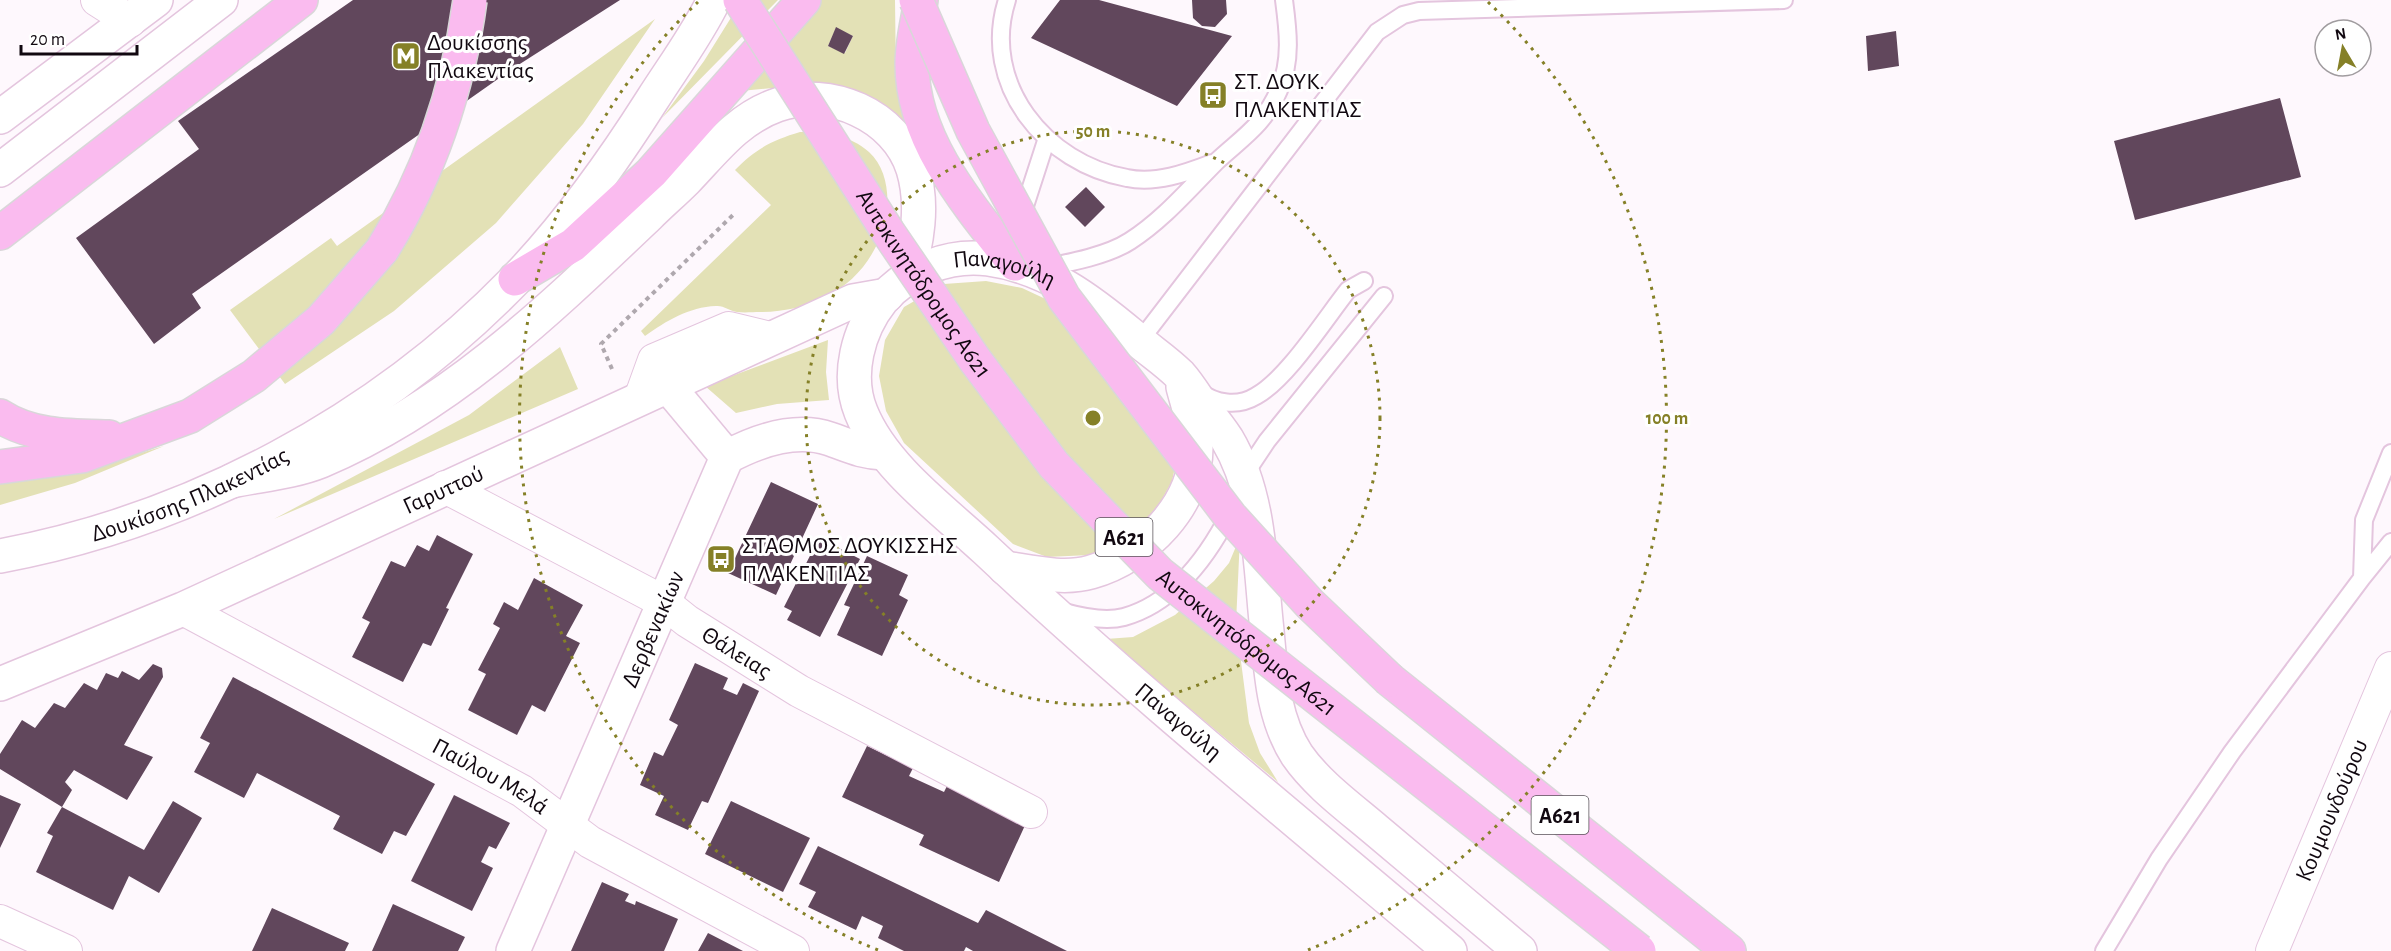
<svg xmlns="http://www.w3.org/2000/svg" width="2391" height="951" font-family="'Alegreya Sans',sans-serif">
<rect width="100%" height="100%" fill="#fef8fd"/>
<!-- green -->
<path fill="#e3e1b6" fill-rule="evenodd" d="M742,0H778L662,118L704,61Z
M821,0H895L896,78L914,148L795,86L730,92ZM836,28L853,36L845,53L828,46Z
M655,19L583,124L496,223L394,311L285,384L230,310L331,238L337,246Z
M800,132C825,132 850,135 869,152C886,167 890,195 886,216C874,278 822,312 760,312C753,312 745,313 737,312C730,311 723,305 716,306C689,307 666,321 645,336L641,331L771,205L735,170C755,149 773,140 800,132Z
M986,281L1022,288L1052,302L1180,445L1172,481L1153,516L1118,542L1090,555L1047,557L1013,544L904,443L886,411L879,376L885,340L904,307L944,284Z
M828,340L826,372L829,400L777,404L736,413L705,386Z
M560,347L578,389L274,519L469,415Z
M164,446L75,483L0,505V476L114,461Z
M1240,537L1236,623L1249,723L1260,753L1278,782L1106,639L1133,637L1175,615L1214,581L1229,563Z"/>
<!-- building -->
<path fill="#61475c" d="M353,0H620L512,69L192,294L201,308L154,344L76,238L199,149L178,121Z
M1060,0H1099L1232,36L1177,106L1031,38Z
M1192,0H1226L1227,14L1215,27L1202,26L1193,18Z
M836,27L853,36L844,54L828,46Z
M1896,31L1899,66L1868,71L1866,36Z
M2280,98L2301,177L2135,220L2114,141Z
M1086,187L1105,207L1085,227L1065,207Z
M771,482L818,504L776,595L728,573Z
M437,535L473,554L446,608L449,609L431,646L423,643L403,682L352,657L370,622L362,618L391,561L405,567L417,545L429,551Z
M819,538L860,559L820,637L787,620L792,611L784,607Z
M867,556L908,575L899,595L908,600L882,656L837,635L850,607L844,605Z
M534,578L583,605L566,636L580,643L545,712L532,705L517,735L468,710L486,674L478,670L500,628L493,624L504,602L518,610Z
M695,663L728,678L723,689L737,695L743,683L759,691L708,803L702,801L688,830L655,815L664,796L640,785L654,752L663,756L678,725L669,720Z
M153,664L162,668L163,677L124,745L153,757L127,800L74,770L65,782L72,790L62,807L0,769V754L22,720L35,728L54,703L65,708L84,683L97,690L106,673L118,678L122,671L139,680Z
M233,677L435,784L406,836L394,831L382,854L333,829L340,816L257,773L244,798L194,772L210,743L200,738Z
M867,746L913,768L909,776L944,792L948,784L1027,821L999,882L919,845L924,835L842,797Z
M0,795L21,804L0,848Z
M454,795L510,823L496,849L489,846L481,862L493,868L472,911L411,881Z
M173,801L202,818L159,893L129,876L113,910L36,872L53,836L47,833L62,807L144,850Z
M731,801L810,838L783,892L705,854Z
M818,846L978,923L986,910L1067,951H973L966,947L964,951H904L878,938L883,926L862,916L856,930L808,907L816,892L799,884Z
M602,882L629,894L625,901L635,905L636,901L678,919L664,951H571Z
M393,904L465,937L458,951H372Z
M272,908L349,943L345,951H252Z
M708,933L743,951H698Z"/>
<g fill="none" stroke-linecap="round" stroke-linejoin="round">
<!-- lane casing -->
<g stroke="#e4c5de" stroke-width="20">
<path id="lane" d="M1007,0C980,84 1046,164 1127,178C1156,184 1186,173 1212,163
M1026,217L1025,206L1046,141
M1042,268C1068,263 1107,256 1130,241C1163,220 1189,189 1217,161C1243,137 1264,125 1279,90C1292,61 1288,30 1284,0
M1139,342L1377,32L1403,15L1419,11L1784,0
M1199,391C1215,404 1238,407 1256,396C1287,379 1325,319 1348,290L1364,281
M1243,477L1267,441L1384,296
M2362,578L2391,542
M1064,612C1082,617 1105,622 1124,617C1174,603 1208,556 1230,513
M2104,951L2159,859L2232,752L2362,578L2364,520L2391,453"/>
</g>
<!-- street casing -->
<g stroke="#e4c5de" stroke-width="34">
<g id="street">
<path d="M97,0L130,21"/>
<path d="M641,396L654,360L729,328L770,338"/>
<path id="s1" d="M445,487L662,601L687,621L799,691L1031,812"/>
<path id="s2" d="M183,609L522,791L590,842L793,951"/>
<path d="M0,921L66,951"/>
<path id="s3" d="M2272,951L2391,668"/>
</g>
</g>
<!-- secondary casing -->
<g stroke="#e4c5de" stroke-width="36">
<g id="secondary">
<path d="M0,117L156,0"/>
<path d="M0,170L221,0"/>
<path d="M667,385L727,457"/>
<path d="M232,481C261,475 294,472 321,461C449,407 548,311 648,216C660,204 674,192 686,180C714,151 737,119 777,105C829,86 896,115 913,169C924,205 917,243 907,278"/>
<path id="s4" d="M0,556C193,520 378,421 515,280C567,226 612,163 652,100C673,67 697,35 714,0"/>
<path d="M1005,568C1032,572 1064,580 1091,572C1145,557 1197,504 1196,446C1195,427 1188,406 1183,387"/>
<path id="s5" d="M0,684L183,609L853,301L887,295"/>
<path id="s6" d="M513,951L727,457C757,441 795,427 830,439C850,446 861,452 883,453"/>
<path id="s7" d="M1450,951C1294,819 1135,690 986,550C943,510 883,467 861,412C846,375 858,330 882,300C908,270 949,254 988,259C1047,267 1090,300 1134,337C1149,350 1166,361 1180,375C1189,385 1196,397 1203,407C1211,417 1220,428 1227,439C1261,496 1260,567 1267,631C1271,673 1273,718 1297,755C1317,784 1349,807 1376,830C1424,870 1472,911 1520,951"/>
</g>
</g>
<!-- highway casing -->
<g stroke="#d9d7d9" stroke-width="36">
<path id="highway" d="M921,0C918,20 912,43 912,64C912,141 970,207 1015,264
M0,233L301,0
M515,279L573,245L651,173L804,0
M0,416C32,437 72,436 109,437
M0,467L82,456L190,416L254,376L321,320L382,250
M1390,680L1729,951"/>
</g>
<!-- path -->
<path stroke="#afa8ae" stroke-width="4" stroke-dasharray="4.5 4.5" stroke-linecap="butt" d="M612,369L601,344L735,213"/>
<!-- lane -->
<use href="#lane" stroke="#fff" stroke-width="16"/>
<!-- street -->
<use href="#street" stroke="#fff" stroke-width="32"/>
<!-- secondary -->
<use href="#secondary" stroke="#fff" stroke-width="33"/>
<!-- highway -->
<use href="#highway" stroke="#fabbef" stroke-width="33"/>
<!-- highway-bridge casing -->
<g stroke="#d9d7d9" stroke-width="36" stroke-linecap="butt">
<g id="highway-bridge">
<path id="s8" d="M740,0L888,232L975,360L1054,465L1160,574L1639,951"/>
<path d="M916,0L973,131L1064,298L1230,516L1310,604L1390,680"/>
<path d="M382,250C430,173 458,90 470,0"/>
</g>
</g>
<!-- highway-bridge -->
<use href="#highway-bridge" stroke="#fabbef" stroke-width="33"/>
</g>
<!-- distance rings -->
<g fill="none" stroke="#858027" stroke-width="3" stroke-dasharray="3 6">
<circle cx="1093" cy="418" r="287"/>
<path d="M878 950A574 574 0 0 1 698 2M1488 2A574 574 0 0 1 1308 950"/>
</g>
<!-- icons -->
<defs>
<g id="metro-square" transform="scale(1.5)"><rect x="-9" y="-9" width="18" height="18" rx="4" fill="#858027" stroke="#fff"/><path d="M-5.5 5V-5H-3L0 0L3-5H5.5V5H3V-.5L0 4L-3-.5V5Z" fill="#fff"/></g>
<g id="bus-square" transform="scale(1.5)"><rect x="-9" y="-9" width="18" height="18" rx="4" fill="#858027" stroke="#fff"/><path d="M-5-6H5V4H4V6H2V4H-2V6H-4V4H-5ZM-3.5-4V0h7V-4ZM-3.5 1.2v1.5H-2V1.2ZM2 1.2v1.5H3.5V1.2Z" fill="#fff"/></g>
</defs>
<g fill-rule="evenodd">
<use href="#metro-square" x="406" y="56"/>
<use href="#bus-square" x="1213" y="95"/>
<use href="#bus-square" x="721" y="559"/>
</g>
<g text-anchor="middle" stroke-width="6" stroke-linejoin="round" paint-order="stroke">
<!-- shield labels -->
<g fill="#fff" stroke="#585258" stroke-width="1.5">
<rect x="1095.5" y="518" width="57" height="38" rx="4.5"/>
<rect x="1531.5" y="796" width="57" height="38" rx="4.5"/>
</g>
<g font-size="22" font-weight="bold" fill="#110810">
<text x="1124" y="545">Α621</text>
<text x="1560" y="823">Α621</text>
</g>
<!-- poi labels -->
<g font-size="24" fill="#110810" stroke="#fff" text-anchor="start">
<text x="427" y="50">Δουκίσσης<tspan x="427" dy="28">Πλακεντίας</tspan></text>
<text x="1234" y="89">ΣΤ. ΔΟΥΚ.<tspan x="1234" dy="28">ΠΛΑΚΕΝΤΙΑΣ</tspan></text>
<text x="742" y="553">ΣΤΑΘΜΟΣ ΔΟΥΚΙΣΣΗΣ<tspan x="742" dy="28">ΠΛΑΚΕΝΤΙΑΣ</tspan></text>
</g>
<!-- street labels -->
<g font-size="24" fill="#110810" stroke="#fff">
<text dy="8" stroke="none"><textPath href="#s7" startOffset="1056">Παναγούλη</textPath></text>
<text dy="8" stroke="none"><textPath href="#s8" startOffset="338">Αυτοκινητόδρομος Α621</textPath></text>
<text dy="8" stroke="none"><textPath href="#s5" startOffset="484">Γαρυττού</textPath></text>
<text dy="8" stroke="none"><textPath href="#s4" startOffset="200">Δουκίσσης Πλακεντίας</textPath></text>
<text dy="8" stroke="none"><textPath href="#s6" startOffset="351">Δερβενακίων</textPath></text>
<text dy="8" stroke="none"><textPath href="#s8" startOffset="824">Αυτοκινητόδρομος Α621</textPath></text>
<text dy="8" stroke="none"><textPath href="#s1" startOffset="336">Θάλειας</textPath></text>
<text transform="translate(1179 721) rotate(40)" y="8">Παναγούλη</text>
<text dy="8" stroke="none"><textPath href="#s2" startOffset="350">Παύλου Μελά</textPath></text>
<text dy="8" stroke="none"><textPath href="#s3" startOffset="153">Κουμουνδούρου</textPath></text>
</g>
</g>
<circle cx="1093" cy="418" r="9" fill="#858027" stroke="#fff" stroke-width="3"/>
<g font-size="18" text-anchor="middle" font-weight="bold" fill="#858027" stroke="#fff" stroke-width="6" stroke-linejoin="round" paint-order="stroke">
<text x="1093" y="137">50 m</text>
<text x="1667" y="424">100 m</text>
</g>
<!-- north arrow -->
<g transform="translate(2343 48) rotate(350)"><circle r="28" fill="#ffffff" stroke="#a09c9f" stroke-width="1.5"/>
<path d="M0-4.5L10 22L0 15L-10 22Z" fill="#858027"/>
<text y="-9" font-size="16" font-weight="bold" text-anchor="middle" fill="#110810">N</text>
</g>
<!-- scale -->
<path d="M21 45v9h116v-9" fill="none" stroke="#110810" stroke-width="3"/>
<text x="30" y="45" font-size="18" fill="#110810" stroke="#ffffff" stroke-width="4.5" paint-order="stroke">20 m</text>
</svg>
